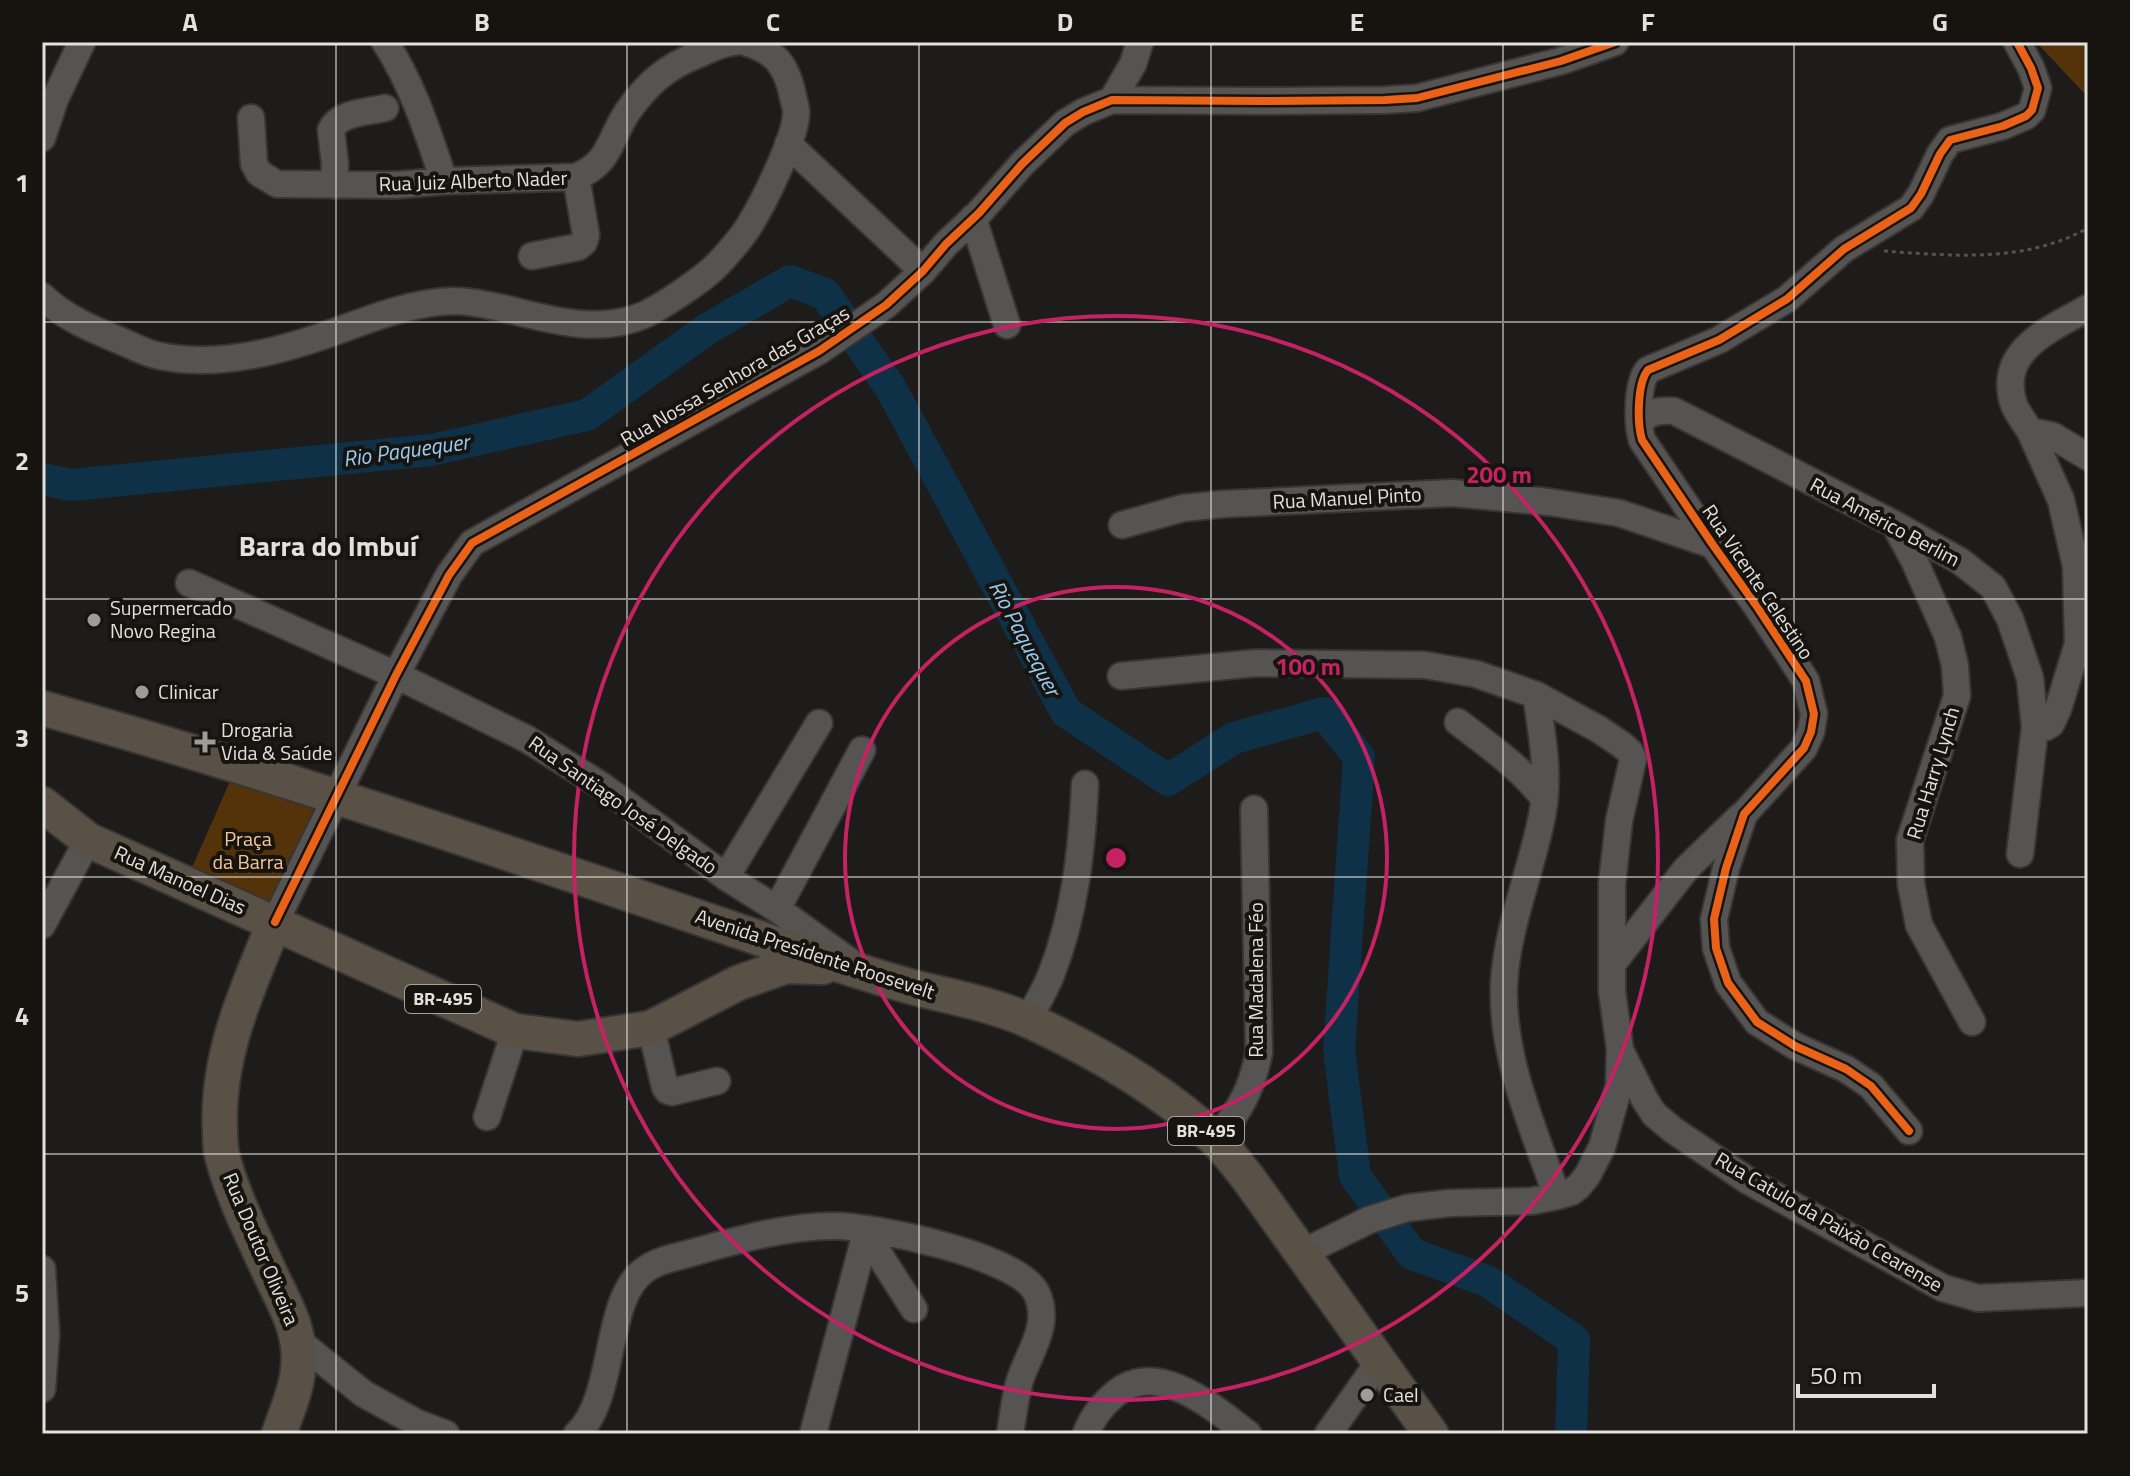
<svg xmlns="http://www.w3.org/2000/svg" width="2130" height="1476" font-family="'Titillium Web',sans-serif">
<rect width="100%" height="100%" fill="#1e1c1a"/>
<!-- green -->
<path fill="#54320a" d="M2036,42H2088V89L2084,93Z
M231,779L316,804L271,914L190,872Z"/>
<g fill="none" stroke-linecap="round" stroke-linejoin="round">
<!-- river -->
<path stroke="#0e3147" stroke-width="32" d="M42,479L71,485L431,450L587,415L707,329L790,281L825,294L890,387L1066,712L1168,780L1234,738L1324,713L1359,757L1339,1050L1355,1176L1412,1254L1487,1281L1574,1340L1571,1434"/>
<!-- minor casing -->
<g stroke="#383534" stroke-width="30">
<path id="minor" d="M385,42C413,85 428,133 444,181
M1112,100L1133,64L1140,42
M251,118L254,164L259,173L277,184L397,185L444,181L576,177C611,163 609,139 628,111C648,83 666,67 699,54C710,49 721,43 734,42
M42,138L55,99L82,42
M788,144L923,271
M334,185L335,164L331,130C339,112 368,112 385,108
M973,218L1007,325
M532,256L578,247L584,242L586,235L576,177
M42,296C63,317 94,330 121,341C133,346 147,354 160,356C219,368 282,351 337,331C375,317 413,302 454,301C470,301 487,305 502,308C549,319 597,335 644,315C663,306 704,279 719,263C729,252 741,239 749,226C763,204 795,139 796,115C797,109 794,102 793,97C787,66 776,51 745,42
M1640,421C1651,411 1660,410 1674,411L1894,524L1960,561L1993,587L2010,619L2030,678L2035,727H2046L2051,724L2058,709L2078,644L2076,566L2061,500L2030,431L2053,436L2088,457
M2030,431C2025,423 2018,414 2014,405C1996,351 2050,329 2088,308
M1122,525L1183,508L1223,504L1452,493L1549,502L1619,513L1713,545
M1895,525L1914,560L1948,637L1955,666L1957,696L1910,840L1911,884L1919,925L1972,1022
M189,583L396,675L527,739L602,786L726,877L777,909L849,961
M1121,676L1256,663L1425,665L1476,674L1536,695L1600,730L1622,745L1630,752L1633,759L1619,821L1612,884V992L1620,1049L1619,1086L1602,1147L1587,1176L1579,1186L1571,1192L1557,1196L1532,1201L1450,1203L1407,1208L1369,1220L1302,1253
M1536,695C1542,734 1550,776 1542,816C1531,872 1507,927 1504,984C1501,1057 1533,1128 1557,1196
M1458,722C1489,746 1520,767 1544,798
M2020,854L2035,727
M726,877L819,723
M777,909L862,750
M275,922L396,675L449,575L472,543L819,351L886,305L923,271L946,244L979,213L1022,164L1065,123L1083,112L1112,100L1264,101L1385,100L1417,98L1561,61L1615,42
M42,925L88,840
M1613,963L1686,869L1741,816
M1028,1020C1036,1005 1045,990 1051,975C1075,914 1082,849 1085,784
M651,1028L665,1087L668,1091L672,1092L717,1081
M1622,1054L1645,1100L1654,1114L1673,1130L1747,1180L1943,1288L1978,1298L2088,1293
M487,1117L515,1031
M1909,1131L1871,1086L1846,1069L1795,1046L1757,1022L1728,983L1716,948L1714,919L1726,868L1744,814L1804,748L1811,732L1814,714L1806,681L1758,608L1713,545L1642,440C1637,423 1637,383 1648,370L1719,340L1787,299L1844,249L1911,208L1921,194L1940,154L1950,140L2003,126L2026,116L2032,110L2038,88L2031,68L2017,42
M1216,1140C1240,1109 1251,1092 1259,1053L1254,809
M866,1234L914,1309
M42,1269L46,1334L42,1389
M298,1341L364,1394L417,1423L446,1434
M577,1434C617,1397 603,1297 646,1269C658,1260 677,1257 691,1253C736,1240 788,1226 834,1226C874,1226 1021,1256 1037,1294C1051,1325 1029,1352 1020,1380C1015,1397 1013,1416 1010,1434
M813,1434L867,1229
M1086,1434C1092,1417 1102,1405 1115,1394C1157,1358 1214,1408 1248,1434
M1328,1434L1379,1362"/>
</g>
<!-- major casing -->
<g stroke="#383534" stroke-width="38">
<path id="major" d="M42,708C285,776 523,858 762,939C812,956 861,973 912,987C951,997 996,1005 1032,1022C1097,1052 1161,1089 1214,1138C1227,1150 1237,1165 1248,1178L1431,1434
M42,804L88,840L515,1031L578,1039L651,1028L738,983L786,966L823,967
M275,922C247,989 216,1057 220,1131C220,1139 220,1147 222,1155C232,1195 253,1236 270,1273C285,1305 303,1333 298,1370C296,1392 286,1413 279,1434"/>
</g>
<!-- path -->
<path stroke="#545251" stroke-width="3" stroke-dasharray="4 4" stroke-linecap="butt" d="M1884,251C1952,256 2026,263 2088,228"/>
<!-- minor -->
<use href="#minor" stroke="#565452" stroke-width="26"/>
<!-- major -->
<use href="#major" stroke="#595146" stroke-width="34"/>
<!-- cycleway casing -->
<g stroke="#17130f" stroke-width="13">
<path id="cycleway" d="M275,922L396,675L449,575L472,543L819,351L886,305L923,271L946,244L979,213L1022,164L1065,123L1083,112L1112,100L1264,101L1385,100L1417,98L1561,61L1615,42
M1909,1131L1871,1086L1846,1069L1795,1046L1757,1022L1728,983L1716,948L1714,919L1726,868L1744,814L1804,748L1811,732L1814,714L1806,681L1758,608L1713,545L1642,440C1637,423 1637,383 1648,370L1719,340L1787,299L1844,249L1911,208L1921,194L1940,154L1950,140L2003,126L2026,116L2032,110L2038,88L2031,68L2017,42"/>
</g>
<!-- cycleway -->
<use href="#cycleway" stroke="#ea6118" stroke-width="8"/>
</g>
<!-- grid -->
<path fill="none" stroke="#e3e0dd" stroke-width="2" stroke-opacity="0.55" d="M336,42V1434M627,42V1434M919,42V1434M1211,42V1434M1503,42V1434M1794,42V1434M42,322H2088M42,599H2088M42,877H2088M42,1154H2088"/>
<!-- distance rings -->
<g fill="none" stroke="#c42262" stroke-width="4">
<circle cx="1116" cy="858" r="271"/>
<circle cx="1116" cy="858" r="542"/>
</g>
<!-- markers -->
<g fill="#9e9b99" stroke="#17130f" stroke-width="3">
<circle cx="94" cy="620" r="8"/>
<circle cx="142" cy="692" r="8"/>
<path d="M201 730h8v8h8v8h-8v8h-8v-8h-8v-8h8z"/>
<circle cx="1367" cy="1395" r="8"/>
</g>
<g text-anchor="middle" stroke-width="8" stroke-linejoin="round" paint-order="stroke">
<!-- shield labels -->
<g fill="#17130f" stroke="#a6a29f" stroke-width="2">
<rect x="405" y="985" width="76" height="28" rx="6"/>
<rect x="1168" y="1117" width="76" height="28" rx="6"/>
</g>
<g font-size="18" font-weight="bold" fill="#e3e0dd">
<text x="443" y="1005">BR-495</text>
<text x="1206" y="1137">BR-495</text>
</g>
<!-- street labels -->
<g font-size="20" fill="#e3e0dd" stroke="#17130f">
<text transform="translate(473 181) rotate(-2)" y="7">Rua Juiz Alberto Nader</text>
<text transform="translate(735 376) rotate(-30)" y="7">Rua Nossa Senhora das Graças</text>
<text transform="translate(1347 498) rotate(-3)" y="7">Rua Manuel Pinto</text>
<text transform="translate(1885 522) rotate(28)" y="7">Rua Américo Berlim</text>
<text transform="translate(1758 582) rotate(56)" y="7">Rua Vicente Celestino</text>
<text transform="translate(1933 773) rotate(-73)" y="7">Rua Harry Lynch</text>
<text transform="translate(623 805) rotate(35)" y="7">Rua Santiago José Delgado</text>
<text transform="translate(180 880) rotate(24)" y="7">Rua Manoel Dias</text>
<text transform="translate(815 954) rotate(18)" y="7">Avenida Presidente Roosevelt</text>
<text transform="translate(1256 980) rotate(-90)" y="7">Rua Madalena Féo</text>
<text transform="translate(1829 1222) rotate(30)" y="7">Rua Catulo da Paixão Cearense</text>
<text transform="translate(261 1249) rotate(67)" y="7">Rua Doutor Oliveira</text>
</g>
<!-- poi labels -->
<g font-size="20" fill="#e3e0dd" stroke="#17130f" text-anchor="start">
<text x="110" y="615">Supermercado<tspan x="110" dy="23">Novo Regina</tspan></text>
<text x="158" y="699">Clinicar</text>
<text x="221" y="737">Drogaria<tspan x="221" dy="23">Vida &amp; Saúde</tspan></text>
<text x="1383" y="1402">Cael</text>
</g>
<!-- park labels -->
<g font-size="20" fill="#f7c79b" stroke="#17130f">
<text x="248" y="846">Praça<tspan x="248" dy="23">da Barra</tspan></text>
</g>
<!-- water labels -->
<g font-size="22" font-style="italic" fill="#97ccf4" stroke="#17130f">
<text transform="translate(406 450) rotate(-8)" y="8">Rio Paquequer</text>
<text transform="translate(1025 638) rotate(62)" y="8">Rio Paquequer</text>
</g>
<!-- district labels -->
<g font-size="28" font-weight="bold" fill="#e3e0dd" stroke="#17130f">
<text x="328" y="556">Barra do Imbuí</text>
</g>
</g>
<circle cx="1116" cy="858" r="12" fill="#c42262" stroke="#17130f" stroke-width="4"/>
<g font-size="24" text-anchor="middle" font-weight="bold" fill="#c42262" stroke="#17130f" stroke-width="8" stroke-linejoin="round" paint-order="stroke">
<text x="1499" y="483">200 m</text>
<text x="1308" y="675">100 m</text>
</g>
<!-- border -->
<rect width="2130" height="1476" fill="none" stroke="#17130f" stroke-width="88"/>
<!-- scale -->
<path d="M1798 1384v12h136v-12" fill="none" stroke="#e3e0dd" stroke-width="4"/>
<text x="1810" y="1384" font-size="24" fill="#e3e0dd" stroke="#17130f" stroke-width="6" paint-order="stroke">50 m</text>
<rect x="44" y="44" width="2042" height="1388" fill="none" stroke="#e3e0dd" stroke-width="3"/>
<g font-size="26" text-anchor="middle" font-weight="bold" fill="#e3e0dd">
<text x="190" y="31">A</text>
<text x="482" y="31">B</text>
<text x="773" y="31">C</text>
<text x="1065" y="31">D</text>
<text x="1357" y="31">E</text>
<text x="1648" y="31">F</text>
<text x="1940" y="31">G</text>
<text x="22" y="192">1</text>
<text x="22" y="470">2</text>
<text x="22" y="747">3</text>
<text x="22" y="1025">4</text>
<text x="22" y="1302">5</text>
</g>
</svg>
